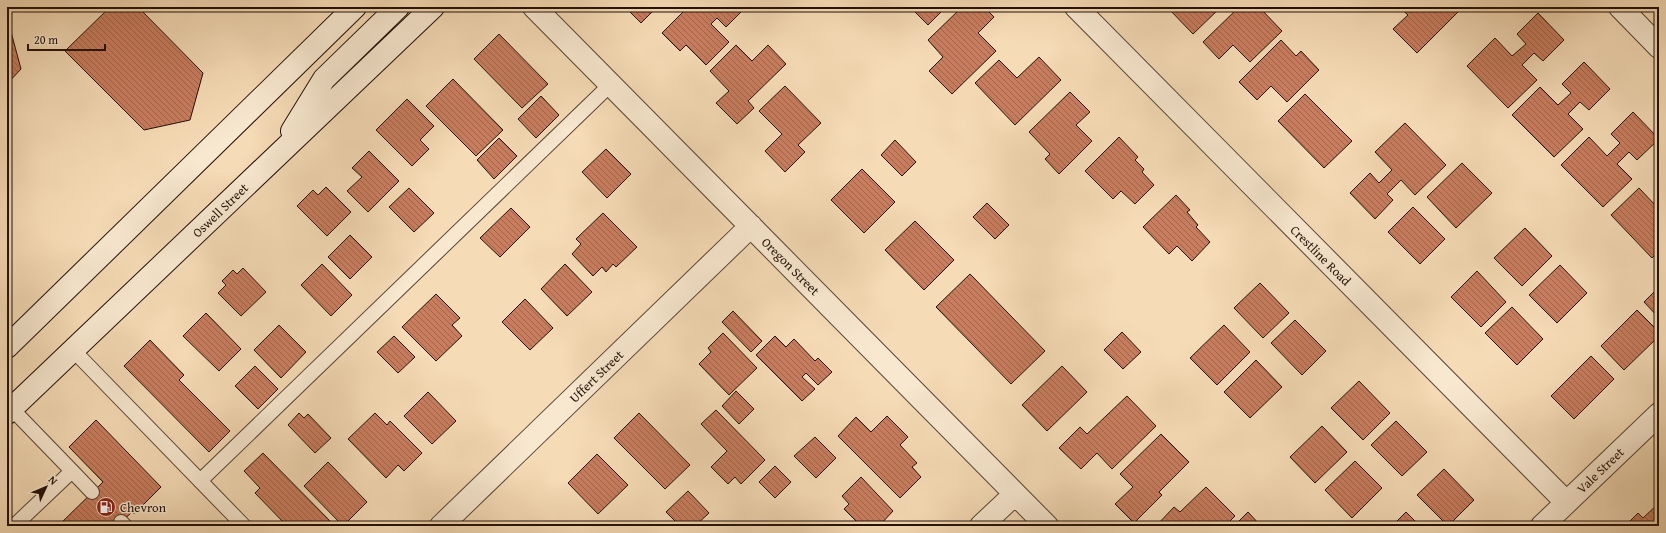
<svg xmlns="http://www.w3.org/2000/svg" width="1666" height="533" font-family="'Gentium Book Plus',serif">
<defs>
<pattern id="building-back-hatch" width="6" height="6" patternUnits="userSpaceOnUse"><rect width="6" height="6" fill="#c87d5f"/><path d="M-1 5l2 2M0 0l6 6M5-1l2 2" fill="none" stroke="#a2654c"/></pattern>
</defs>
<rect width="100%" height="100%" fill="#f5dbb6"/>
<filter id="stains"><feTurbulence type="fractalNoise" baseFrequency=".005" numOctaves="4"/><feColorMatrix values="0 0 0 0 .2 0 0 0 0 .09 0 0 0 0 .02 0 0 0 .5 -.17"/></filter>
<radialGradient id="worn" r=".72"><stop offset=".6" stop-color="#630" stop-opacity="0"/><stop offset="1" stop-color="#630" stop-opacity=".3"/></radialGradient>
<!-- building -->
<path fill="url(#building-back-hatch)" stroke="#231108" d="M110,7H138L203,73L190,120L144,130L65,51Z
M625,7H657L641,23Z
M688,7H746L726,27L717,18L711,24L729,42L706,65L686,45L680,51L662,33Z
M910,7H946L928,25Z
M962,7H984L994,17L978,33L996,51L952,94L929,71L943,57L928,40Z
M1167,7H1221L1193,34Z
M1239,7H1259L1282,31L1250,62L1233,45L1219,59L1203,42Z
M1399,7H1463L1417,53L1393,29L1408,15Z
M1538,13L1564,40L1543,61L1534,53L1522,65L1537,80L1508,108L1467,66L1495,38L1512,56L1526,44L1517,34Z
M7,17L21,69L7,84Z
M499,34L548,84L522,108L474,59Z
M1281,40L1296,56L1301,51L1319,70L1287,102L1271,86L1257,100L1239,82Z
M736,45L752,61L768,45L786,64L748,101L754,108L737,124L716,103L729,91L710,71Z
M1039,57L1061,80L1015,125L975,83L999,60L1017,78Z
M1584,62L1610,89L1589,110L1580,102L1568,114L1583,129L1554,157L1512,115L1540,87L1558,105L1571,93L1562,84Z
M453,79L503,130L476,156L426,106Z
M785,86L821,123L798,145L805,152L785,172L765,151L782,134L759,111Z
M1070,92L1090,112L1076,125L1092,141L1059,174L1045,159L1050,154L1029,132Z
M1305,94L1352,141L1324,168L1278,121Z
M541,96L559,115L536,138L518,119Z
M407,99L434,126L420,140L429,149L412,166L376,130Z
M1633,112L1659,139L1637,160L1629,152L1617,164L1632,179L1603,207L1561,165L1589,137L1607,156L1620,143L1611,134Z
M1405,123L1446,165L1415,195L1401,180L1387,194L1393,200L1375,219L1350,193L1370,173L1379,183L1392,170L1375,152Z
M1119,137L1138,157L1135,160L1144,169L1142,172L1154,185L1135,204L1121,191L1113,199L1085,171Z
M499,138L517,156L494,179L477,160Z
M895,140L916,162L902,176L881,155Z
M606,149L631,174L607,198L582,172Z
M369,151L399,181L368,212L347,191L362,177L352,168Z
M1462,163L1492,193L1456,228L1427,197Z
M862,169L895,202L864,233L831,200Z
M326,187L351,212L327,236L297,206L313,190L318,195Z
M409,188L434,213L414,232L389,207Z
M1639,188L1656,206L1659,203V251L1652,258L1611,215Z
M1176,195L1190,210L1187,212L1198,225L1196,227L1210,242L1192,261L1177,246L1169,254L1143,227Z
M987,203L1009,225L995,239L973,217Z
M1413,207L1445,239L1420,264L1388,232Z
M511,208L530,227L500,257L480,238Z
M603,213L637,247L616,267L613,264L606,272L602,267L593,276L572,254L581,244L576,239Z
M915,221L954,260L924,290L885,250Z
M1525,228L1552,256L1522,286L1494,258Z
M350,235L372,257L350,279L328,257Z
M322,264L352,295L331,316L301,285Z
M565,264L592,292L567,316L541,289Z
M1560,265L1587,293L1557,323L1529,295Z
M243,268L266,292L241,316L218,293L226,285L222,281L233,270L237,274Z
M1477,271L1506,302L1481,327L1451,297Z
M970,274L1045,351L1011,384L936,307Z
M1260,283L1289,313L1263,338L1234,308Z
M1659,287V318L1644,302Z
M436,294L460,318L452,325L462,336L436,361L402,327Z
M525,299L553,328L530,350L502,322Z
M1512,307L1543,339L1517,365L1485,333Z
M1637,310L1659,332V336L1624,370L1601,346Z
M733,311L762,341L751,352L722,322Z
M206,313L241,349L219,371L183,336Z
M1295,320L1326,351L1302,375L1271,343Z
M279,325L306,352L281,378L254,350Z
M1224,325L1250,352L1217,385L1190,358Z
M1122,332L1141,352L1123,369L1104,350Z
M723,333L757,368L729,395L699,364L711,352L708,348Z
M394,336L415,357L398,373L377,352Z
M775,336L786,347L794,339L815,361L818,358L832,372L818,385L806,373L802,377L815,389L802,401L756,355Z
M150,340L184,375L179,380L230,431L209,452L124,366Z
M1591,356L1614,379L1574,419L1551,396Z
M1256,360L1282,387L1250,418L1224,392Z
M255,366L278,389L258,409L235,386Z
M1062,366L1087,392L1047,431L1022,405Z
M1359,381L1390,413L1363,440L1331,408Z
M736,391L754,409L739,424L722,406Z
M428,392L456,421L432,444L404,416Z
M1127,396L1156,426L1112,469L1097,453L1081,469L1059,448L1080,427L1087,434Z
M716,410L765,460L741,484L735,477L728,484L711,467L727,451L701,424Z
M299,413L304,418L308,414L331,438L315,453L288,425Z
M375,413L387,425L390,421L422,453L404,471L398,465L386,478L348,439Z
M639,413L690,465L665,489L614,438Z
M887,416L908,437L900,445L917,463L912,467L921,477L900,498L838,436L856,417L871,432Z
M96,420L161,487L134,514L132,512L117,526H58L103,482L69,447Z
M1396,421L1427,452L1402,476L1371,445Z
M1322,426L1347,452L1315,483L1290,457Z
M1161,434L1189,462L1159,492L1162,495L1134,523L1115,504L1133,487L1120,474Z
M815,437L836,458L816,478L794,456Z
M263,453L335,526H287L255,493L260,488L244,471Z
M597,454L628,485L598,514L568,483Z
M1355,461L1382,488L1352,518L1325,490Z
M328,462L367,502L343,526L304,486Z
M775,466L791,482L775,498L759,482Z
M1444,469L1474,500L1448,526L1417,495Z
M861,477L893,511L879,526H861L844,509L849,504L842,496Z
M1206,487L1235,516L1225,526H1156L1174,507L1180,512Z
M688,491L709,513L695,526H680L666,512Z
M1659,503V526H1625L1638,513L1643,518Z
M1248,512L1261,526H1234Z
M1406,512L1420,526H1392Z"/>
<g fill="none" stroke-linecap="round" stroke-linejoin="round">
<!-- lane casing -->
<g stroke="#584434" stroke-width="16">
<path id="lane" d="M73,350L244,526
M12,409L72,471L14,526
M72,471L92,492
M200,481L611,84
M121,522L125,526"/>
</g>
<!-- street casing -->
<g stroke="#584434" stroke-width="24">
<path id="street" d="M534,7L1047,526
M1076,7L1566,502
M1620,7L1659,47
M441,526L751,226
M981,526L1015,494
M1542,526L1659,414"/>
</g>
<!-- secondary casing -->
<g stroke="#231108" stroke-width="24">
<path id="secondary" d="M292,131L324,79L398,7
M7,347L355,7
M7,413L433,7"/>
</g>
<!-- lane -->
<use href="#lane" stroke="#f8e8d0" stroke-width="14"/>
<!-- street -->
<use href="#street" stroke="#f8e8d0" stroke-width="22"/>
<!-- secondary -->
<use href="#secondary" stroke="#f8e8d0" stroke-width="22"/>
</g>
<!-- icons -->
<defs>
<g id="fuel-disc" transform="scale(1)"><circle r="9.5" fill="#8f2418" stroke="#f8e8d0"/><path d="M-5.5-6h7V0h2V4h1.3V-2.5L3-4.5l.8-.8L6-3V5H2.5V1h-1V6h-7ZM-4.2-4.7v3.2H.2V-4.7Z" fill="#fff"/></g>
</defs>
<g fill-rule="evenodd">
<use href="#fuel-disc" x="106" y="507"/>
</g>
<g text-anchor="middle" stroke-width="3" stroke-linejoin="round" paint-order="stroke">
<!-- street labels -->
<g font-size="13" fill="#231108" stroke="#f8e8d0">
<text transform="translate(220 210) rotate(-44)" y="5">Oswell Street</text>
<text transform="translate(1321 255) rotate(45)" y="5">Crestline Road</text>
<text transform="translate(791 266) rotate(45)" y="5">Oregon Street</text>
<text transform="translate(596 376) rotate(-44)" y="5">Uffert Street</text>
<text transform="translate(1600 470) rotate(-44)" y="5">Vale Street</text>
</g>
<!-- poi labels -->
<g font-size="13" fill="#231108" stroke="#f8e8d0" text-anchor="start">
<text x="120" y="512">Chevron</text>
</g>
</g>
<!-- margin -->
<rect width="1666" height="533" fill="none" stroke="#f5dbb6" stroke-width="24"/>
<rect x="8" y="8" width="1650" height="517" fill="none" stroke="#231108" stroke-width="2"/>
<rect x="12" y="12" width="1642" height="509" fill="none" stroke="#231108"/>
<!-- north arrow -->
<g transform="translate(46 487) rotate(46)" stroke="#f8e8d0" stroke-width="3" paint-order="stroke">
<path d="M0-3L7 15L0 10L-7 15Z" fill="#231108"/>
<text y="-6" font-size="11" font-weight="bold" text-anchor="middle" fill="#231108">N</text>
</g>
<!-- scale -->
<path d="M28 44v6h77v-6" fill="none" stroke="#231108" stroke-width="2"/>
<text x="34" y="44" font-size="12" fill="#231108" stroke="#f8e8d0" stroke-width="3" paint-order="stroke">20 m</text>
<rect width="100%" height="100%" filter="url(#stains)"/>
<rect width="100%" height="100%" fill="url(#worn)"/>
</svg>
